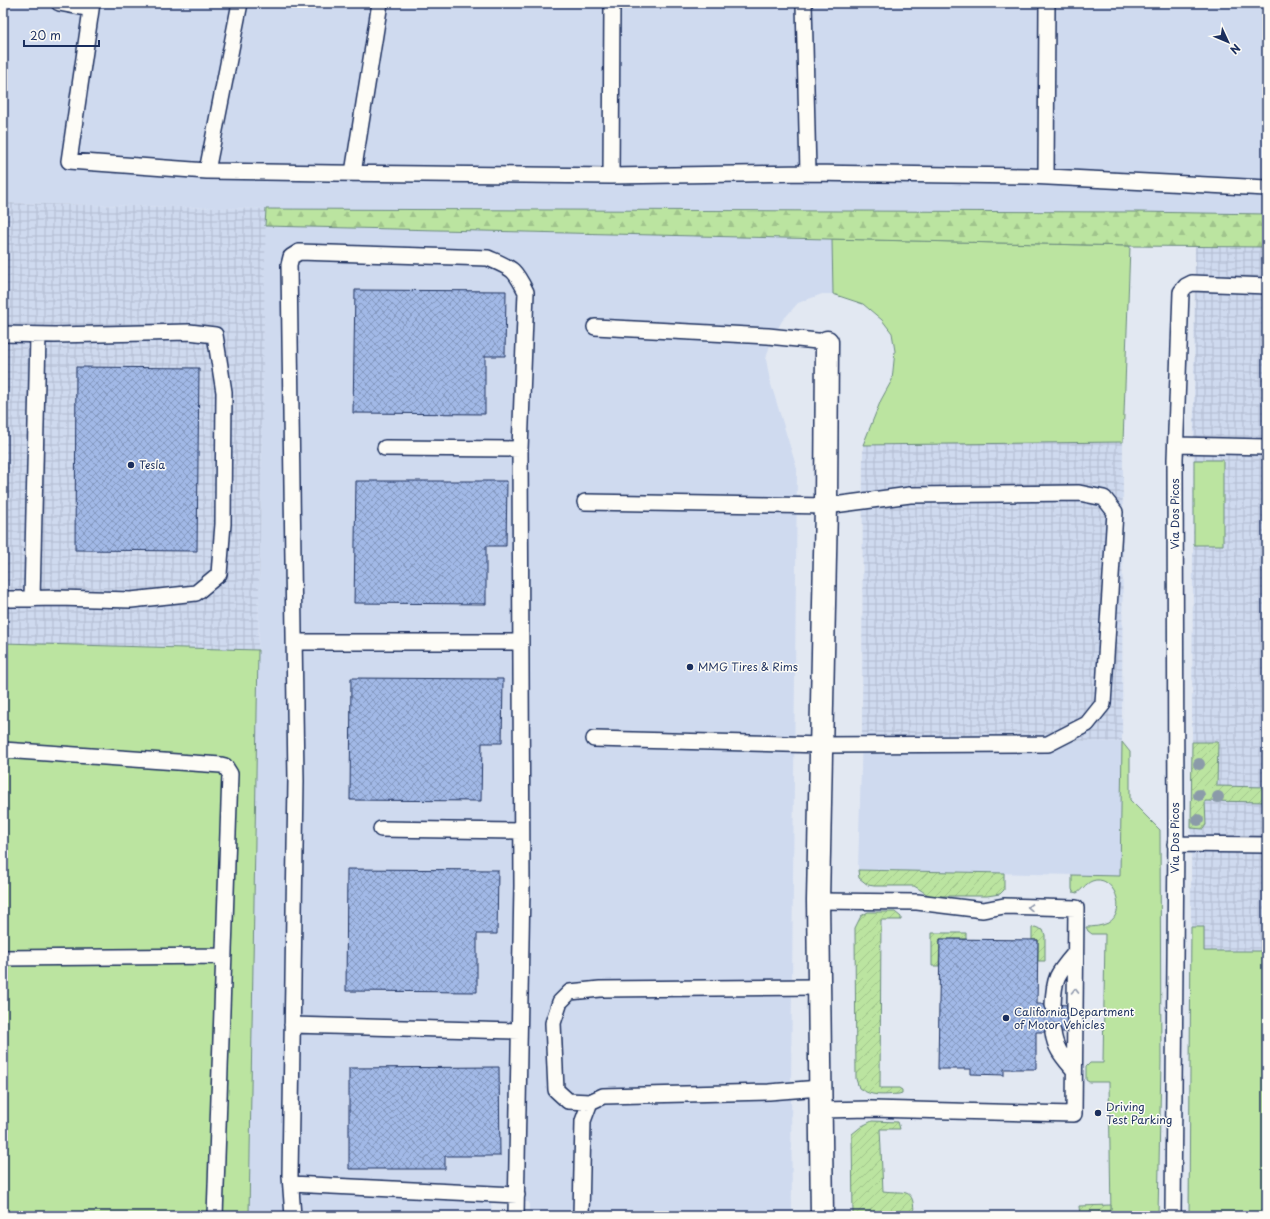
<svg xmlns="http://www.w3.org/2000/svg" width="1270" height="1219" font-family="'Playpen Sans',sans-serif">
<defs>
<pattern id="industrial-grid" width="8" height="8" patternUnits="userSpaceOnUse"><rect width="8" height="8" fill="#cfdaef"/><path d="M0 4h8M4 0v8" fill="none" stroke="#b1bbcf"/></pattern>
<pattern id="forest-firs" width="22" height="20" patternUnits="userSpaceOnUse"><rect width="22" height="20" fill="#bbe4a0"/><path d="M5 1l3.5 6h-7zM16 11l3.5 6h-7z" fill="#a0c48c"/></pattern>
<pattern id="garden-furrows" width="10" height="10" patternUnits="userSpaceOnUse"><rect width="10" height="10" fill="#bbe4a0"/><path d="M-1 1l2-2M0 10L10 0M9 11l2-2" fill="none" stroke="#a0c48c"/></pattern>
<pattern id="building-cross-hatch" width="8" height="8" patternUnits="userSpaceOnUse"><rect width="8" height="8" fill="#a2b9e7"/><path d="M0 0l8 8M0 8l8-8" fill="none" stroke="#8397be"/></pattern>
</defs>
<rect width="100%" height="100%" fill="#e2e8f2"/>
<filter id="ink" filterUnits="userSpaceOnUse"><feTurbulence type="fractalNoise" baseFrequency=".025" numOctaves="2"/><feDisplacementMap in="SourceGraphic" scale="8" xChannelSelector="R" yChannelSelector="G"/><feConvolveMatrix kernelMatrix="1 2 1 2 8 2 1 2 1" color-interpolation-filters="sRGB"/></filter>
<g filter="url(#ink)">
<!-- built -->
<path fill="#cfdaef" d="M9,3H1267V214L1136,212L266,209L3,203V31Z
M265,226L832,239L833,294H822L798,303L782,321L771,341L766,359L770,381L797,469L791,1087L792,1216H529V1202H491L492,1216H249Z
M862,734L1122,742L1120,876L858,870Z"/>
<!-- industrial -->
<path fill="url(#industrial-grid)" d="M3,203L266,209L258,650L3,643Z
M1195,247H1267V1216H1189Z
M1123,442L1122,742L862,734L863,445Z"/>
<!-- grass -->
<path fill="#bbe4a0" stroke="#6b8a7f" d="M832,239L1130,246L1123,442L863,445L881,400L892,380L895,351L892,333L882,320L863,304L833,294Z
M1194,460H1223V545H1194Z
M3,643L258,650L249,1216H3Z
M1122,742L1130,752V800L1160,830L1161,1062L1158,1216H1111L1109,1082H1089L1086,1080V1067L1090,1063H1103L1105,934H1092L1088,931L1086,927C1093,927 1102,926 1108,923C1129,911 1113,873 1092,881C1085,884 1082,890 1077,893L1073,892L1072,889V875L1120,876Z
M1191,927H1204V951H1267V1216H1189Z"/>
<!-- forest -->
<path fill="url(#forest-firs)" stroke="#6b8a7f" d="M266,209L1136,212L1267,214V247L1130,246L265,226Z"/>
<!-- garden -->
<path fill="url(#garden-furrows)" stroke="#6b8a7f" d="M1192,742H1218L1217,786L1267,787V802L1205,801L1206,825L1203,829L1191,828Z
M858,870L1004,873V890L1000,894L987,896H931C925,894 920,889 914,886H874L868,885L859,878Z
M868,912H895L901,917V920H881L880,1088H899L902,1090V1093L899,1094C884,1095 871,1097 859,1088L856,1079L855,928L861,916Z
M1035,927L1043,930L1045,935V961H1038V940H1032V928Z
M932,933H966V939H940L939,966H932Z
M872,1121L898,1122L900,1129H880L883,1191C906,1194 914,1186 914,1216H853L852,1134L862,1126Z
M1111,1205V1216H1080L1079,1206Z"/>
<!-- building -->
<path fill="url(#building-cross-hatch)" stroke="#1b2f5e" d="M355,290L506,291L505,356H485V414L353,413Z
M76,367L199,368L197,551L75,550Z
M356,481H507L506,546H486V604L354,603Z
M351,678L503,679L502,743H482L481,801L350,800Z
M347,869L498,870L497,934H477V992L346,991Z
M940,939L1038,940L1037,1004L1073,1005L1072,1032H1036V1069H1004V1075L971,1074V1069H938Z
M499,1067L500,1156H445V1169H349V1068Z"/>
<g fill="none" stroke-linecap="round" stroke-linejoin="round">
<!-- lane casing -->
<g stroke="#1b2f5e" stroke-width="18">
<path id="lane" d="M59,3L91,9
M92,3L69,161L207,171L332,173L611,176L808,173L1029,176L1267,188
M804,3L808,173
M207,171L240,3
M353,173L380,3
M611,176L612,3
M1046,177L1047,3
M595,327L768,336L827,342
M3,334L55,335L189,332L215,335L224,392L223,524L219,574L196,593L131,600L58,598L3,599
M1176,445L1267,447
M385,448L520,449
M585,502L826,506L910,495L1079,493L1104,498L1115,512L1103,704L1087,724L1048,744L822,745L594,739
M32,599L38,335
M294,642H521
M3,750L221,765L225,766L230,774L215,1216
M381,829L521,831
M1175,844L1267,845
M818,901L917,902L983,910L1004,906L1076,908L1074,1114L871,1109L821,1110
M3,958L224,956
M1053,1005C1054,977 1057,974 1075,953
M292,1025L519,1031
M1053,1032C1055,1049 1063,1057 1073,1069
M590,1102L568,1101L556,1090L553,1023L560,1002L570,992L600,989L819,987
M291,1184L517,1195
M293,1216L290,1176L296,781L289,265L291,257L299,252L488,258C513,269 514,268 526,292L520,449L522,886L516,1216
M581,1216L583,1121L590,1102L603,1096L769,1092L820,1088
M1173,1216L1176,833L1175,459L1181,292L1186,286L1192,283L1267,286"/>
</g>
<!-- street casing -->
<g stroke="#1b2f5e" stroke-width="25">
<path id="street" d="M822,1216L818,901L826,506L827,342"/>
</g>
<!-- lane -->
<use href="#lane" stroke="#fdfcf7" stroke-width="15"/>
<!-- street -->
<use href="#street" stroke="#fdfcf7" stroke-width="22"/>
</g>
<!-- trees -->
<g fill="#8b9ba9">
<circle cx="1199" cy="764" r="6"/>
<circle cx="1199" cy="795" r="6"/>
<circle cx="1218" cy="797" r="6"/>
<circle cx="1198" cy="820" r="6"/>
</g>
<!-- one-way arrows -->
<defs><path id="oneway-chevron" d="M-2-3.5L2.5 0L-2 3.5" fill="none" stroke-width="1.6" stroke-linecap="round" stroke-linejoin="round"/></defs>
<g stroke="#8c96aa">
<use href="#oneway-chevron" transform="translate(1030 907) rotate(-179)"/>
<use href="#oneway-chevron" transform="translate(1075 991) rotate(-89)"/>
</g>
</g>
<!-- markers -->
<g fill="#1b2f5e" stroke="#fdfcf7" stroke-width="1.5">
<circle cx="131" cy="465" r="4"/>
<circle cx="690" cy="667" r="4"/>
<circle cx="1006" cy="1018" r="4"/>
<circle cx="1098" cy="1113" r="4"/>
</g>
<g text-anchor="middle" stroke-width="3" stroke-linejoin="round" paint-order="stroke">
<!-- poi labels -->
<g font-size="11" fill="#1b2f5e" stroke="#fdfcf7" text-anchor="start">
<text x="139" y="469">Tesla</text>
<text x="698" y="671">MMG Tires &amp; Rims</text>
<text x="1014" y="1016">California Department<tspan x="1014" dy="13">of Motor Vehicles</tspan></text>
<text x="1106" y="1111">Driving<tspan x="1106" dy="13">Test Parking</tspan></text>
</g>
<!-- street labels -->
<g font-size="11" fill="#1b2f5e" stroke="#fdfcf7">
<text transform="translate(1175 514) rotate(-90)" y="4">Via Dos Picos</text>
<text transform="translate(1175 838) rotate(-90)" y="4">Via Dos Picos</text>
</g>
</g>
<!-- margin -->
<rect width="1270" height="1219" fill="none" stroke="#fdfcf7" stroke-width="16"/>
<rect x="8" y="8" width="1254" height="1203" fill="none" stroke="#1b2f5e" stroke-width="1.5" filter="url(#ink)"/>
<!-- north arrow -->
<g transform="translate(1228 42) rotate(134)" stroke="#fdfcf7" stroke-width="3" paint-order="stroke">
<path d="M0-3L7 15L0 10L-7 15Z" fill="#1b2f5e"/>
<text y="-6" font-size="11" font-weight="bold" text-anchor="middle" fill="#1b2f5e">N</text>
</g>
<!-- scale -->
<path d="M24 40v6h75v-6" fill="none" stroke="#1b2f5e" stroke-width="2"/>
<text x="30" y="40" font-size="12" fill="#1b2f5e" stroke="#fdfcf7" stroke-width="3" paint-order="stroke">20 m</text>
</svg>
